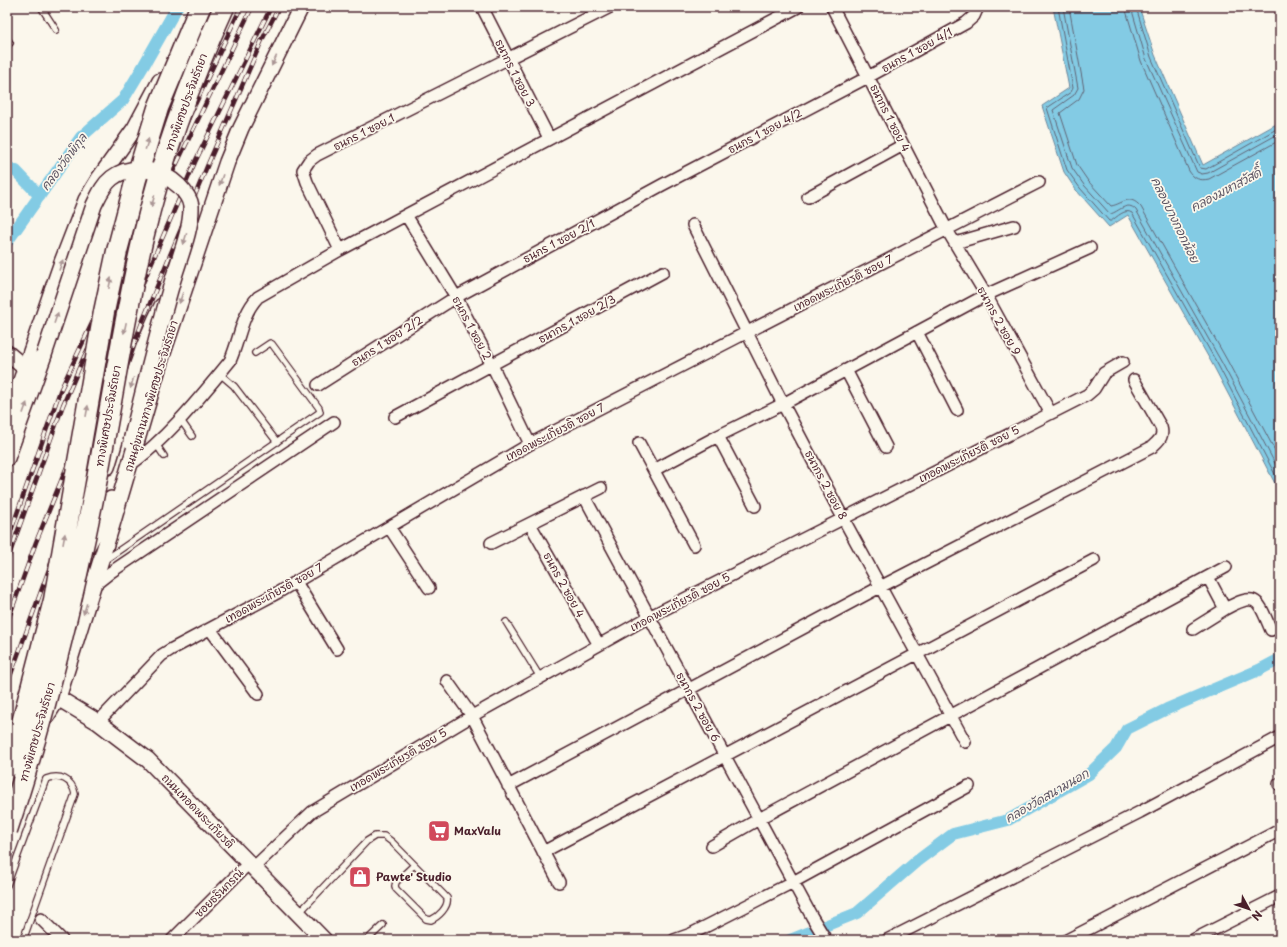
<svg xmlns="http://www.w3.org/2000/svg" width="1287" height="947" font-family="'Playpen Sans','Playpen Sans Thai',sans-serif">
<rect width="100%" height="100%" fill="#fbf7ec"/>
<filter id="ink" filterUnits="userSpaceOnUse"><feTurbulence type="fractalNoise" baseFrequency=".025" numOctaves="2"/><feDisplacementMap in="SourceGraphic" scale="8" xChannelSelector="R" yChannelSelector="G"/><feConvolveMatrix kernelMatrix="1 2 1 2 8 2 1 2 1" color-interpolation-filters="sRGB"/></filter>
<g filter="url(#ink)">
<!-- water -->
<path fill="#83cbe4" stroke="#6c869a" d="M1053,7H1139L1155,55L1203,165L1280,122V493L1214,367L1128,215L1109,227L1076,190L1064,172L1042,106L1069,88Z"/>
<g fill="none" stroke-linecap="round" stroke-linejoin="round">
<!-- shore -->
<path stroke="#616475" stroke-width="1" d="M1058,7L1073,88L1071,92L1047,108L1067,170L1080,188L1109,221H1111C1117,217 1125,208 1132,213L1218,365L1280,484
M1063,7L1078,88L1074,95L1053,110L1072,168L1084,185L1110,214C1119,212 1127,200 1136,210L1222,363L1280,473
M1069,7L1084,89L1079,99L1060,113L1077,165L1088,181L1111,206C1123,204 1129,193 1141,207L1227,360L1280,460
M1125,7L1141,61L1189,171C1194,179 1200,181 1209,179L1280,140
M1131,7L1146,59L1197,172L1202,174L1208,173L1280,133
M1136,7L1151,57L1200,168L1206,169L1280,127"/>
<!-- canal -->
<path stroke="#83cbe4" stroke-width="12" d="M7,167L16,171L40,196
M7,242L81,137L123,100L144,65L177,7
M790,940L857,913L917,861L953,834L1008,820L1089,774L1116,748L1127,729L1167,709L1259,670L1280,659"/>
<!-- lane casing -->
<g stroke="#4a1f2b" stroke-width="8">
<path id="lane" d="M41,7L56,30
M7,39L10,43
M220,374L234,386L277,442
M180,419L192,436
M156,444L164,456
M105,560L320,412L319,408L272,344L270,343L255,353
M506,622L540,677
M7,885L46,779C60,774 72,779 75,794L23,940
M298,914L367,841L375,836H384L392,842L447,898C449,907 438,917 431,920L426,919L396,889L395,886L396,882L414,865
M367,940L383,925"/>
</g>
<!-- street casing -->
<g stroke="#4a1f2b" stroke-width="14">
<path id="street" d="M482,7L549,138
M832,7L947,230L986,295L1050,412
M808,197L903,145
M406,215L456,297L492,365L530,444
M693,225L783,404L843,518L965,742
M955,243L1014,226
M340,250L307,182L303,170L309,161L317,155L610,7
M917,332L957,410
M846,370L886,447
M318,385L456,297L662,185L868,77L966,23L974,16L978,7
M395,417L663,272
M718,436L755,506
M639,443L694,545
M130,465C166,440 201,396 230,361C240,339 241,315 258,297L340,250L798,7
M654,470L718,436L783,404L986,295L1090,248
M584,496L812,917L826,940
M530,524L599,645
M389,527L429,588
M491,543L601,488
M1208,577L1225,609C1258,591 1258,600 1271,630
M296,582L337,649
M92,587L111,572L334,422
M210,629L258,694
M1193,629L1225,609
M447,681L472,716L559,882
M98,722L162,655L170,650L277,593L530,444L1039,182
M1279,784H1280
M508,786L880,587L1152,447C1159,440 1164,437 1161,427L1134,380
M712,846L759,819L1226,567
M543,852C727,755 910,656 1094,560
M253,868L312,812L472,716L649,617L1087,395L1094,389L1104,373L1123,362
M41,919L62,940
M172,940L249,863
M674,940L691,934L793,882L969,786
M887,940L1140,812L1280,737
M1067,940L1280,830
M1193,940L1280,896"/>
</g>
<!-- secondary casing -->
<g stroke="#4a1f2b" stroke-width="18">
<path id="secondary" d="M7,353L25,368
M7,421L62,262L86,200L100,177L135,128L160,81
M7,458L44,355
M107,467C124,413 136,357 162,306
M86,549L106,512L111,499
M58,698L98,722L148,760L324,940
M46,717L58,698L111,528L160,362L227,162L241,128L301,7
M7,784L15,758"/>
</g>
<!-- lane -->
<use href="#lane" stroke="#fbf7ec" stroke-width="5.5"/>
<!-- street -->
<use href="#street" stroke="#fbf7ec" stroke-width="11"/>
<!-- secondary -->
<use href="#secondary" stroke="#fbf7ec" stroke-width="15"/>
<!-- rail casing -->
<g stroke="#4a1f2b" stroke-width="4.5">
<path id="rail" d="M7,542L60,391L241,7
M7,561L63,405L83,359L252,7
M7,623L36,542L130,313L195,162L271,7
M7,685L56,550L143,320L208,164L262,40L279,7"/>
</g>
<!-- rail -->
<use href="#rail" stroke="#fbf7ec" stroke-width="3" stroke-dasharray="9" stroke-linecap="butt"/>
<!-- secondary-bridge casing -->
<g stroke="#4a1f2b" stroke-width="18" stroke-linecap="butt">
<path id="secondary-bridge" d="M44,355L94,205C99,195 103,185 112,178C133,162 162,170 179,186C184,191 190,198 191,206C192,229 178,261 172,283C157,335 144,388 131,441"/>
</g>
<!-- highway-bridge casing -->
<g stroke="#4a1f2b" stroke-width="23" stroke-linecap="butt">
<path id="highway-bridge" d="M7,767L23,719L54,600L104,312L117,251L136,179L158,108L200,7
M7,830C44,721 71,608 94,494C111,409 123,322 143,238C162,158 190,81 224,7"/>
</g>
<!-- secondary-bridge -->
<use href="#secondary-bridge" stroke="#fbf7ec" stroke-width="15"/>
<!-- highway-bridge -->
<use href="#highway-bridge" stroke="#fbf7ec" stroke-width="20"/>
</g>
<!-- one-way arrows -->
<defs><path id="oneway-solid" d="M-6-.8H1V-3.2L6.5 0L1 3.2V.8H-6Z"/></defs>
<g fill="#ab9695">
<use href="#oneway-solid" transform="translate(274 61) rotate(116)"/>
<use href="#oneway-solid" transform="translate(147 144) rotate(-73)"/>
<use href="#oneway-solid" transform="translate(221 180) rotate(109)"/>
<use href="#oneway-solid" transform="translate(153 201) rotate(105)"/>
<use href="#oneway-solid" transform="translate(185 239) rotate(106)"/>
<use href="#oneway-solid" transform="translate(61 265) rotate(-70)"/>
<use href="#oneway-solid" transform="translate(110 283) rotate(-78)"/>
<use href="#oneway-solid" transform="translate(181 298) rotate(108)"/>
<use href="#oneway-solid" transform="translate(56 318) rotate(-71)"/>
<use href="#oneway-solid" transform="translate(125 328) rotate(102)"/>
<use href="#oneway-solid" transform="translate(132 383) rotate(106)"/>
<use href="#oneway-solid" transform="translate(25 408) rotate(-70)"/>
<use href="#oneway-solid" transform="translate(87 411) rotate(-80)"/>
<use href="#oneway-solid" transform="translate(64 539) rotate(-80)"/>
<use href="#oneway-solid" transform="translate(85 609) rotate(107)"/>
</g>
</g>
<!-- icons -->
<defs>
<g id="supermarket-square" transform="scale(1.15)"><rect x="-9" y="-9" width="18" height="18" rx="4" fill="#d1495b" stroke="#fbf7ec"/><path d="M-6-5.5h2.5l.6 2H6L4.5 2H-2.5L-4.4-4H-6ZM-1.5 3.2a1.3 1.3 0 1 0 .1 0ZM3 3.2a1.3 1.3 0 1 0 .1 0Z" fill="#fff"/></g>
<g id="shop-square" transform="scale(1.15)"><rect x="-9" y="-9" width="18" height="18" rx="4" fill="#d1495b" stroke="#fbf7ec"/><path d="M-5-2.5h2.3a2.7 3.5 0 0 1 5.4 0H5L5.5 6h-11ZM-1.5-2.5h3a1.5 2.3 0 0 0-3 0Z" fill="#fff"/></g>
</defs>
<g fill-rule="evenodd">
<use href="#supermarket-square" x="439" y="831"/>
<use href="#shop-square" x="360" y="877"/>
</g>
<g text-anchor="middle" stroke-width="3.5" stroke-linejoin="round" paint-order="stroke">
<!-- street labels -->
<g font-size="11" fill="#4a1f2b" stroke="#fbf7ec">
<text transform="translate(917 50) rotate(-29)" y="4">ธนกร 1 ซอย 4/1</text>
<text transform="translate(515 73) rotate(63)" y="4">ธนากร 1 ซอย 3</text>
<text transform="translate(186 102) rotate(-70)" y="4">ทางพิเศษประจิมรัถยา</text>
<text transform="translate(890 118) rotate(63)" y="4">ธนากร 1 ซอย 4</text>
<text transform="translate(765 131) rotate(-28)" y="4">ธนกร 1 ซอย 4/2</text>
<text transform="translate(364 132) rotate(-27)" y="4">ธนกร 1 ซอย 1</text>
<text transform="translate(559 241) rotate(-28)" y="4">ธนกร 1 ซอย 2/1</text>
<text transform="translate(843 283) rotate(-27)" y="4">เทอดพระเกียรติ ซอย 7</text>
<text transform="translate(577 319) rotate(-29)" y="4">ธนากร 1 ซอย 2/3</text>
<text transform="translate(999 321) rotate(61)" y="4">ธนากร 2 ซอย 9</text>
<text transform="translate(472 328) rotate(62)" y="4">ธนกร 1 ซอย 2</text>
<text transform="translate(387 341) rotate(-33)" y="4">ธนกร 1 ซอย 2/2</text>
<text transform="translate(151 396) rotate(-73)" y="4">ถนนคู่ขนานทางพิเศษประจิมรัถยา</text>
<text transform="translate(108 416) rotate(-80)" y="4">ทางพิเศษประจิมรัถยา</text>
<text transform="translate(555 432) rotate(-28)" y="4">เทอดพระเกียรติ ซอย 7</text>
<text transform="translate(969 454) rotate(-27)" y="4">เทอดพระเกียรติ ซอย 5</text>
<text transform="translate(826 485) rotate(62)" y="4">ธนากร 2 ซอย 8</text>
<text transform="translate(564 585) rotate(61)" y="4">ธนกร 2 ซอย 4</text>
<text transform="translate(274 593) rotate(-29)" y="4">เทอดพระเกียรติ ซอย 7</text>
<text transform="translate(680 602) rotate(-28)" y="4">เทอดพระเกียรติ ซอย 5</text>
<text transform="translate(698 707) rotate(61)" y="4">ธนากร 2 ซอย 6</text>
<text transform="translate(37 732) rotate(-74)" y="4">ทางพิเศษประจิมรัถยา</text>
<text transform="translate(398 760) rotate(-31)" y="4">เทอดพระเกียรติ ซอย 5</text>
<text transform="translate(198 811) rotate(46)" y="4">ถนนเทอดพระเกียรติ</text>
<text transform="translate(219 893) rotate(-45)" y="4">ซอยธรินกรณ์</text>
</g>
<!-- poi labels -->
<g font-size="11" font-weight="bold" fill="#4a1f2b" stroke="#fbf7ec" text-anchor="start">
<text x="454" y="835">MaxValu</text>
<text x="376" y="881">Pawte' Studio</text>
</g>
<!-- water labels -->
<g font-size="12" font-style="italic" fill="#5b5362" stroke="#fbf7ec">
<text transform="translate(64 162) rotate(-53)" y="4">คลองวัดพิกุล</text>
<text transform="translate(1226 190) rotate(-28)" y="4">คลองมหาสวัสดิ์</text>
<text transform="translate(1175 220) rotate(64)" y="4">คลองบางกอกน้อย</text>
<text transform="translate(1047 796) rotate(-30)" y="4">คลองวัดสนามนอก</text>
</g>
</g>
<!-- margin -->
<rect width="1287" height="947" fill="none" stroke="#fbf7ec" stroke-width="24"/>
<rect x="12" y="12" width="1263" height="923" fill="none" stroke="#4a1f2b" stroke-width="1.5" filter="url(#ink)"/>
<!-- north arrow -->
<g transform="translate(1249 909) rotate(130)" stroke="#fbf7ec" stroke-width="3" paint-order="stroke">
<path d="M0-3L7 15L0 10L-7 15Z" fill="#4a1f2b"/>
<text y="-6" font-size="11" font-weight="bold" text-anchor="middle" fill="#4a1f2b">N</text>
</g>
</svg>
